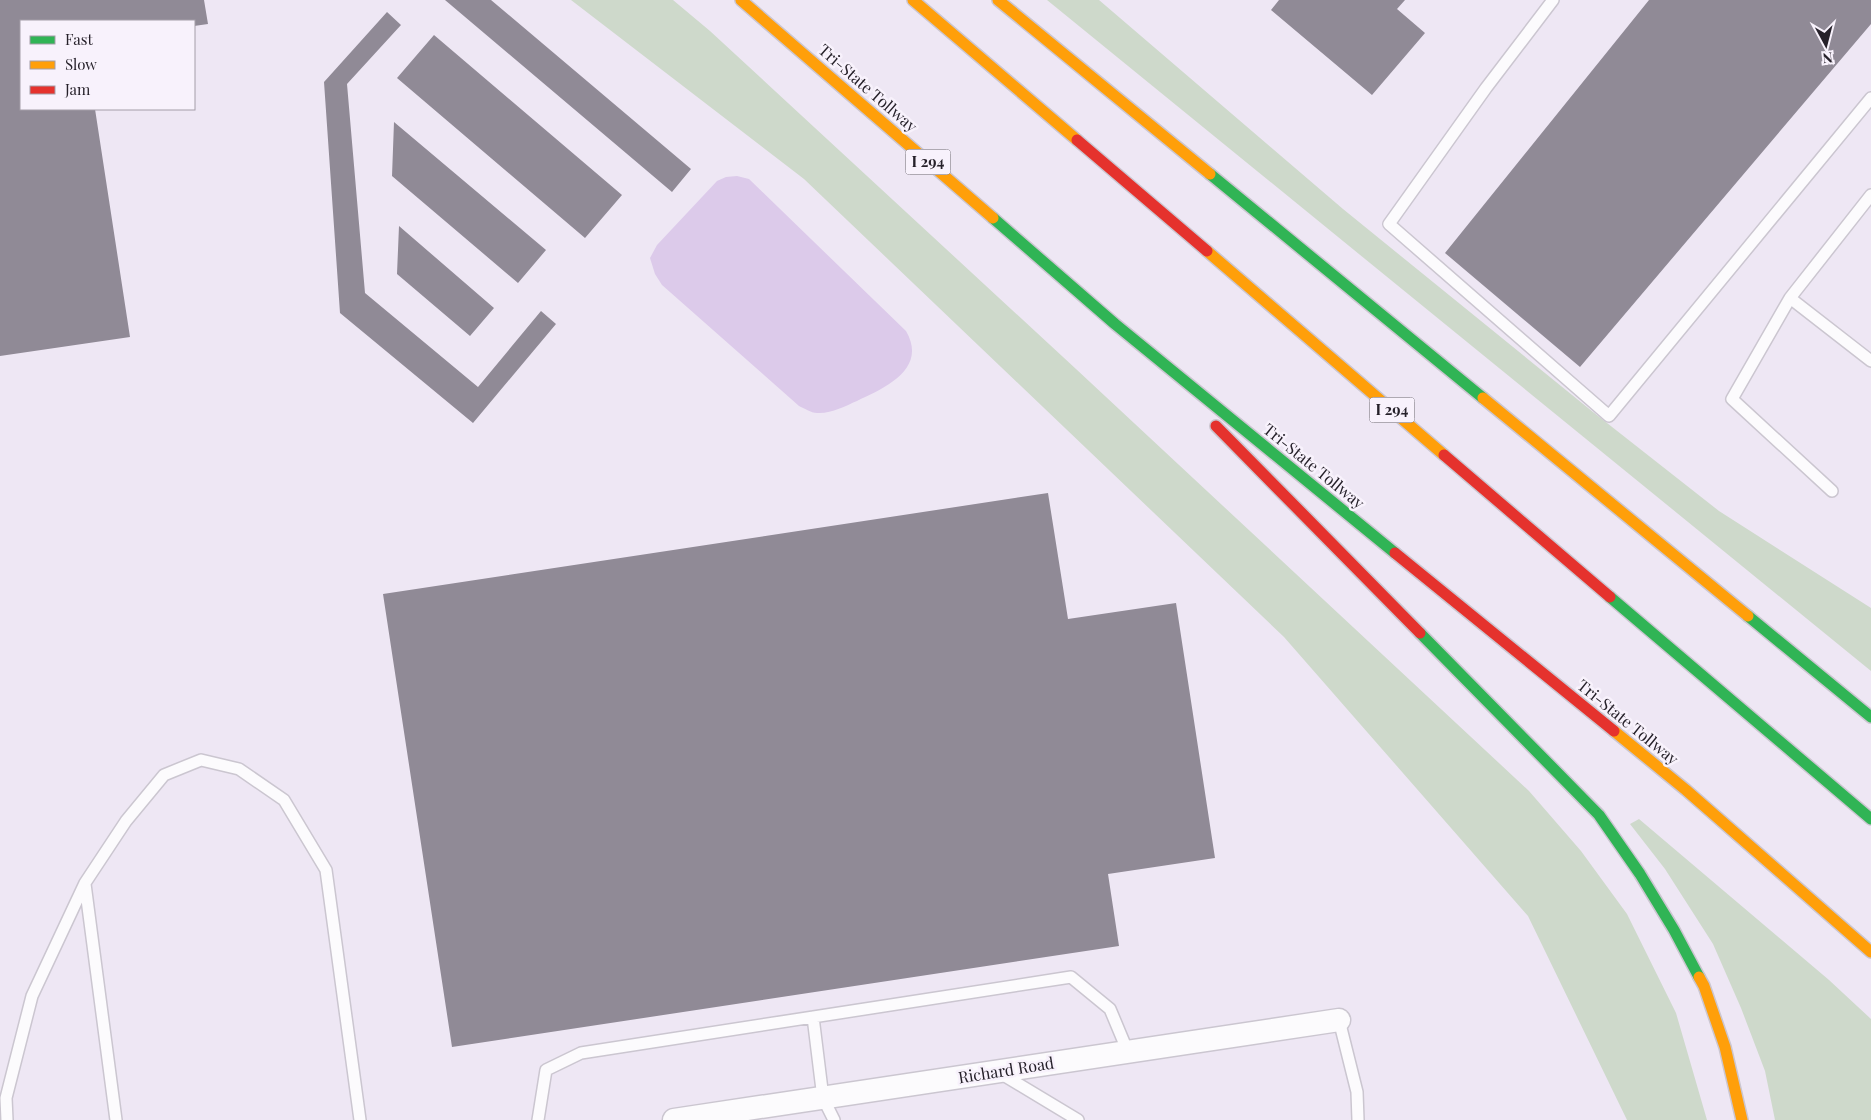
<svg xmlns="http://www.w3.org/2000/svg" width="1871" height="1120" font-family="'Playfair Display',serif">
<rect width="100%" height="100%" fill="#eee7f4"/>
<!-- green -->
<path fill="#ced9cb" d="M571,0H673L710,31L1076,369L1529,791L1581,851L1627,914L1676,1013L1707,1120H1627L1528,916L1284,637L804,179Z
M1047,0H1099L1343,209L1593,412L1719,511L1871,608V671Z
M1639,819L1829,980L1871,1019V1120H1775L1765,1071L1741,1008L1713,944L1665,869L1630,824Z"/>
<!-- water -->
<path fill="#dccaea" d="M737,176L749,179L906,331C928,369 885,388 857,401C845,406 831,414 817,413C811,413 804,408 799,406L662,285L655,274L650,258L657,245L717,181L726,177Z"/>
<!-- building -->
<path fill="#908a96" d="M0,0H204L208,24L194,26V21H21V109H95L130,337L0,356Z
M445,0H491L691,169L672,192Z
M1279,0H1405L1397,9L1425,33L1372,95L1271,10Z
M1649,0H1871V24L1580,367L1445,253Z
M387,12L401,25L347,84L365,293L478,387L541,311L556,324L473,423L340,313L324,82Z
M434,35L622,195L585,238L397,78Z
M394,122L546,250L518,283L392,176Z
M399,226L494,308L470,336L397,274Z
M1048,493L1068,619L1176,603L1215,858L1108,874L1119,946L452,1047L383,594Z"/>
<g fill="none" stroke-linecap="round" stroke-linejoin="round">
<!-- lane casing -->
<g stroke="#cbc6d0" stroke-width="14">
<path id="lane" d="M1553,0L1486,88L1389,224L1609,416L1871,98
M1871,195L1790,298L1871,361
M1790,298L1732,399L1832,491
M85,884L116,1120
M813,1017L823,1098L834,1120
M1339,1020L1357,1092L1358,1120
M1000,1073L1078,1120
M7,1120L6,1098L32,996L85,883L126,821L164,775L201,760L239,769L284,800L326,870L360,1120
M538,1120L546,1070L581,1053L1071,977L1110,1009L1128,1052"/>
</g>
<!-- street casing -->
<g stroke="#cbc6d0" stroke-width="25">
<path id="street" d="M674,1120L1339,1020"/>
</g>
<!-- fast casing -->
<g stroke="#cbc6d0" stroke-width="14">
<path id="fast" d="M1210,174L1483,398
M993,218L1115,324L1395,553
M1610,597L1871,819
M1748,616L1871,717
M1420,633L1599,815L1640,874L1674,930L1699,977"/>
</g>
<!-- slow casing -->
<g stroke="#cbc6d0" stroke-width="14">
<path id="slow" d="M741,0L993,218
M913,0L1077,140
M998,0L1210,174
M1207,251L1444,455
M1483,398L1748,616
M1614,731L1686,790L1871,952
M1699,977L1704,986L1725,1047L1742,1120"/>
</g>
<!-- jam casing -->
<g stroke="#cbc6d0" stroke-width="14">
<path id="jam" d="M1077,140L1207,251
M1216,426L1420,633
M1444,455L1610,597
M1395,553L1614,731"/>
</g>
<!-- lane -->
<use href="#lane" stroke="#fcfbfd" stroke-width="11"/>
<!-- street -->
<use href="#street" stroke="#fcfbfd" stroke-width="22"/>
<!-- fast -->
<use href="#fast" stroke="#30b455" stroke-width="11"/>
<!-- slow -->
<use href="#slow" stroke="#ff9f0a" stroke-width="11"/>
<!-- jam -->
<use href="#jam" stroke="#e5322d" stroke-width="11"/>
</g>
<g text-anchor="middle" stroke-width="5" stroke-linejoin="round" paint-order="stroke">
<!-- shield labels -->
<g fill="#f8f2fc" stroke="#656069" stroke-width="1">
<rect x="905.5" y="149.5" width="45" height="25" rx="4"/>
<rect x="1369.5" y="397.5" width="45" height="25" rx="4"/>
</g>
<g font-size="15" font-weight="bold" fill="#26212a">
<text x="928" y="167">I 294</text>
<text x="1392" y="415">I 294</text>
</g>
<!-- street labels -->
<g font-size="16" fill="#26212a" stroke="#f8f2fc">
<text transform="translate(868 88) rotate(41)" y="6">Tri-State Tollway</text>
<text transform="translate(1314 466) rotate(39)" y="6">Tri-State Tollway</text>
<text transform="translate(1628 722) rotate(39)" y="6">Tri-State Tollway</text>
<text transform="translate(1006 1070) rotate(-9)" y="6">Richard Road</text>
</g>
</g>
<!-- legend -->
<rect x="20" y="20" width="175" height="90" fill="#f8f2fc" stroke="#a49ea8"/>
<rect x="30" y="36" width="25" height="8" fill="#30b455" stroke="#a49ea8"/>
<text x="65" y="45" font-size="15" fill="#26212a">Fast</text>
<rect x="30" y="61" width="25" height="8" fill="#ff9f0a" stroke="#a49ea8"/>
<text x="65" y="70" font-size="15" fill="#26212a">Slow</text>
<rect x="30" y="86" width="25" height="8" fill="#e5322d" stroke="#a49ea8"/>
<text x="65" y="95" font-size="15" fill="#26212a">Jam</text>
<!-- north arrow -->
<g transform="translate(1826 45) rotate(173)" stroke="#f8f2fc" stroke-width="4" paint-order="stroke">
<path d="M0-4L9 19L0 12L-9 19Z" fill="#26212a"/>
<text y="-8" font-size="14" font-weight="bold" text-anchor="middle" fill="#26212a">N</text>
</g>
</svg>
